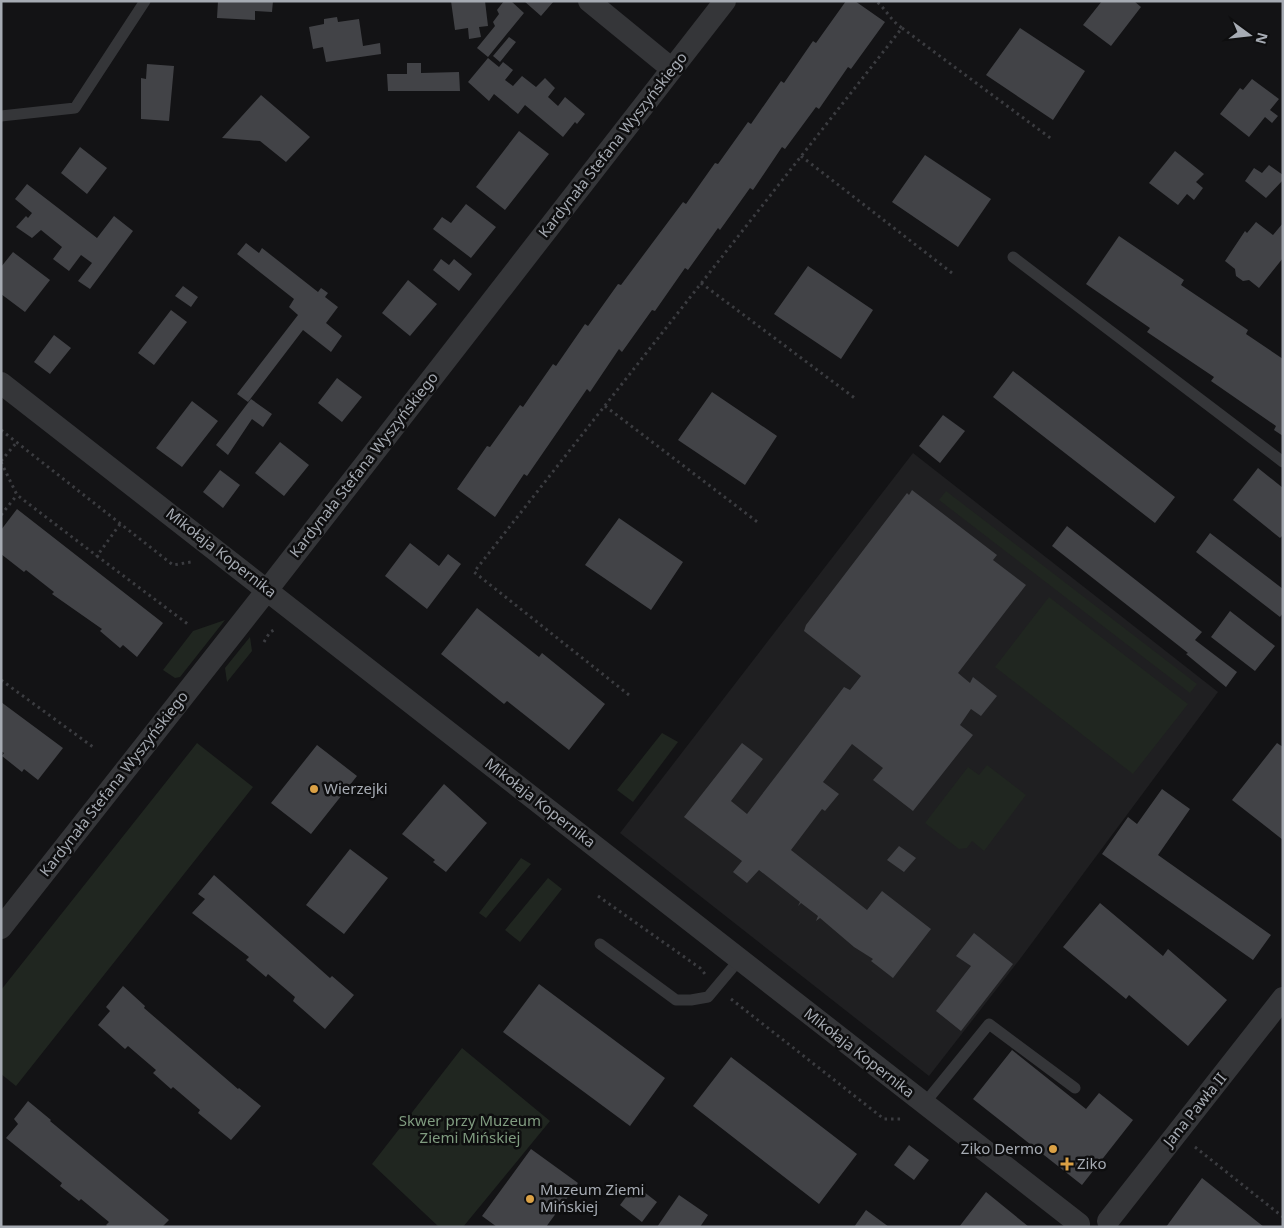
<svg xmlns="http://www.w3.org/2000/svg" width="1284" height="1228" font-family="'Noto Sans',sans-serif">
<rect width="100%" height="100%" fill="#131315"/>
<!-- built -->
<path fill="#1f1f21" d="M913,453L1218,692L1020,959L929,1076L620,833Z"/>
<!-- green -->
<path fill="#202620" d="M946,491L1197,684L1190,693L939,500Z
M1049,597L1188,704L1133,774L995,667Z
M225,620L180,677L175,678L163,670L193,631Z
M250,637L252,651L227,682L225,668Z
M662,733L678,742L633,802L617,790Z
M197,743L253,787L16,1086L1,1074V990Z
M987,765L1026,795L984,851L972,841L967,848L959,849L925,823L968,767L979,775Z
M521,858L531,864L486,918L479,913Z
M548,878L562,889L520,942L505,930Z
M462,1048L550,1121L463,1227H439L372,1164Z"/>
<!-- building -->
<path fill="#424347" d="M218,1H273L272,12L255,11V20L217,18Z
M451,1H485L488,26L479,27L481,37L469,39L468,28L455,30Z
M504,1H511L524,13L488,57L477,48L495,26L493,22L499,14L497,10Z
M524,1H554L541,16Z
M846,1H855L885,22L851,69L848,67L819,109L816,107L785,149L782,147L753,190L750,188L720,230L718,228L688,270L685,268L655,311L652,310L622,352L619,349L590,392L587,389L527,476L524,474L495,517L457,489L487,446L490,447L520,405L523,407L553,364L556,366L585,324L588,326L618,284L621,285L683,202L686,204L715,163L718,164L748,122L751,124L781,81L784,83L813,41L816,43Z
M1102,1H1134L1141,7L1111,46L1083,25Z
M337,17L338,22L359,19L363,46L380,43L381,54L326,62L323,47L313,49L309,27L324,24V19Z
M1020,28L1085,71L1053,120L986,75Z
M509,37L516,42L500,62L493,56Z
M488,58L499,67L503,62L513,70L505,80L513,86L522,76L536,87L545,78L555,88L548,97L558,106L565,97L585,114L577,124L575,122L563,137L525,105L518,114L494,94L489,101L468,82Z
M407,63H421V73L459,72L460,91H388L387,74H407Z
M147,64L174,66L169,121L141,119V78L146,79Z
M1252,79L1279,99L1270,110L1278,116L1272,123L1265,117L1249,137L1220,114L1240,88L1243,90Z
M261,95L310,137L286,162L260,141L222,138Z
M519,131L549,154L505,210L476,187Z
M80,147L107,168L87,194L61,173Z
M1175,151L1204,174L1196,182L1203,188L1194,200L1187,194L1178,205L1149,183Z
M925,155L991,199L958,247L892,202Z
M1269,165L1283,175V180L1266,198L1245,181L1254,168L1262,173Z
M27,184L97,238L114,216L133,231L90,289L78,281L92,263L81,255L69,271L53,259L62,247L41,230L32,238L16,227L26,216L28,218L32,213L15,199Z
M466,204L496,227L471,258L433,229L442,217L451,223Z
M1256,222L1273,235L1283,223V258L1259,288L1249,280L1243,281L1236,276L1235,269L1225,261L1245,231L1247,233Z
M1119,236L1184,280L1181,285L1248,330L1246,334L1283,359V436L1274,430L1276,426L1211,381L1214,377L1147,332L1150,328L1086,284Z
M246,243L259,253L262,248L318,292L321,288L328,293L325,297L338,307L326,323L342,336L331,352L303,330L248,402L237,394L298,315L289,307L294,299L237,254Z
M13,252L50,280L25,312L1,294V267Z
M441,259L449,265L454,259L472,274L459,291L433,270Z
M808,266L873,310L841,359L774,314Z
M408,280L437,304L410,336L382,313Z
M183,286L198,297L191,307L175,296Z
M171,310L187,322L154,365L138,353Z
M54,335L71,348L50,374L34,362Z
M1013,371L1175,497L1155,523L993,397Z
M337,378L362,397L342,422L318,403Z
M712,392L777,436L745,485L678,440Z
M251,399L272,414L263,427L252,419L228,455L216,445Z
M192,401L218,421L182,467L156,448Z
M943,415L965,431L940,463L919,446Z
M280,442L309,465L284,496L255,473Z
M1258,468L1283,488V535L1280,538L1233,500Z
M220,470L240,485L223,508L203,492Z
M912,490L997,555L993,560L1026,585L958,673L970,683L973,677L997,696L981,716L971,709L960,725L973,735L913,811L873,780L883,768L852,744L823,782L839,794L825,811L822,809L791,850L867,910L882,891L931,929L893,978L871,961L873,959L854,947L820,918L816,921L818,916L801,903L798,906L800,902L759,870L747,883L733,872L742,861L684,817L742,743L763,759L731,801L747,814L844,687L850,690L861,676L804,631L806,625L907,493L909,495Z
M17,509L163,623L137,657L123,645L120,648L100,631L102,629L52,594L54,592L26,570L24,572L1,554V530Z
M619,518L683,562L651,610L585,565Z
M1067,526L1202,632L1195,640L1237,672L1226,687L1186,654L1188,653L1052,546Z
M1210,533L1283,589V613L1280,617L1196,552Z
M410,543L439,566L448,554L461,564L427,609L385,576Z
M477,608L539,657L542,653L605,704L569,750L507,701L504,704L441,654Z
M1230,611L1275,646L1255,671L1211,637Z
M1,702L63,748L38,780L24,769L22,772L2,756L4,753L1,751Z
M1277,743L1283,747V840L1232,800Z
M317,745L357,776L311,834L271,803Z
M444,784L487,823L446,872L433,862L435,860L402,834Z
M1162,789L1190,809L1158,855L1271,935L1253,960L1102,854L1128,817L1137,824Z
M899,846L916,858L904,872L887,860Z
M350,849L388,878L344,934L306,905Z
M214,875L330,978L332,976L354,995L325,1029L293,1001L295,997L268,974L266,977L246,960L249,957L192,913L205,899L198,894Z
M1100,903L1163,956L1168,949L1227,1000L1188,1046L1129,995L1126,999L1063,947Z
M974,933L1013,964L961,1031L936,1011L971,966L956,956Z
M539,984L665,1078L630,1126L503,1032Z
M123,986L145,1006L144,1008L238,1089L239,1088L261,1106L231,1140L198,1113L200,1110L173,1087L171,1089L153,1073L156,1070L128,1046L125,1049L98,1025L110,1011L106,1007Z
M1012,1050L1086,1109L1099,1093L1133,1120L1082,1185L973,1099Z
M731,1057L857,1154L819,1204L693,1106Z
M28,1101L51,1120L50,1121L169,1220L162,1227H108L106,1225L109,1222L81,1199L79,1201L60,1186L62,1183L6,1138L18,1124L14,1119Z
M909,1145L929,1160L914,1180L894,1165Z
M531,1149L578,1183L546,1227H497L482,1216Z
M1202,1178L1264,1227H1166Z
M635,1185L657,1202L642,1222L620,1205Z
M986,1192L1029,1227H959Z
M679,1195L708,1215L700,1227H657Z
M866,1210L889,1227H854Z"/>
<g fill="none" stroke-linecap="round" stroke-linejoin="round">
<!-- path -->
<path stroke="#3b3c40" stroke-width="3" stroke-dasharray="2.5 4" stroke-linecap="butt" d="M902,28L1053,140
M801,156L952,273
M701,283L856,399
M605,406L760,524
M1,430L173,565L191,562
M1,461L17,442
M1,462L17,495L97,556
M1,515L17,495
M120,524L97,556L189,625
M264,642L270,632L276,629
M1,680L93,747
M629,695L474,572L902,28C891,21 886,9 876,1
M598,896L700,968L705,974
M731,999L884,1119H903
M1195,1147L1283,1217"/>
<!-- service -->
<path stroke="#353639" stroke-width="11" d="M1,116L75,108L145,1
M1013,257L1283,462
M600,944L676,1000H691L708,997L739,960
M924,1104L989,1024L1075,1088"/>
<!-- minor -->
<path stroke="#353639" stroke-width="22" d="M589,1L672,69
M1,383L1079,1224
M1,928L268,589L725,1
M1108,1221L1283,998"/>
</g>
<!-- markers -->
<g fill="#dba145" stroke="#0e0e0f" stroke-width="2">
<circle cx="314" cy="789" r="5"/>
<circle cx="1053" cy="1149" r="5"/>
<path d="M1064.5 1156.5h5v5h5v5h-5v5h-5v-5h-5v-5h5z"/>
<circle cx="530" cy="1199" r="5"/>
</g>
<g text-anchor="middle" stroke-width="5" stroke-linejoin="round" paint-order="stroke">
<!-- street labels -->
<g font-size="15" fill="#a6abb3" stroke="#0e0e0f">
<text transform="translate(613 145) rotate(-52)" y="5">Kardynała Stefana Wyszyńskiego</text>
<text transform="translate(364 465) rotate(-52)" y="5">Kardynała Stefana Wyszyńskiego</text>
<text transform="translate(221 553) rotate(38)" y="5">Mikołaja Kopernika</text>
<text transform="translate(114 784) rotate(-52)" y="5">Kardynała Stefana Wyszyńskiego</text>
<text transform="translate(540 803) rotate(38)" y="5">Mikołaja Kopernika</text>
<text transform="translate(859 1053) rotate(38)" y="5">Mikołaja Kopernika</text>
<text transform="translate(1195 1110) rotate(-51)" y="5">Jana Pawła II</text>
</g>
<!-- poi labels -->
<g font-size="15" fill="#a6abb3" stroke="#0e0e0f" text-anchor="start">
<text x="324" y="794">Wierzejki</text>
<text x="1043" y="1154" text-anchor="end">Ziko Dermo</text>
<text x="1077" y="1169">Ziko</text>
<text x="540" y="1195">Muzeum Ziemi<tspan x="540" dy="17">Mińskiej</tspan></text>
</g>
<!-- park labels -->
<g font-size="15" fill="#809c80" stroke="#0e0e0f">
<text x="470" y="1126">Skwer przy Muzeum<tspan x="470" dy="17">Ziemi Mińskiej</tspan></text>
</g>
</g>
<!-- border -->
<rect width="1284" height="1228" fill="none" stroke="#a6abb3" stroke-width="5"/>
<!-- north arrow -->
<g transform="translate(1249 35) rotate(105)" stroke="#0e0e0f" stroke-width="4" paint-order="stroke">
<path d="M0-4L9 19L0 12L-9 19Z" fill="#a6abb3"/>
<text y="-8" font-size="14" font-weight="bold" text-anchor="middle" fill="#a6abb3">N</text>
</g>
</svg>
